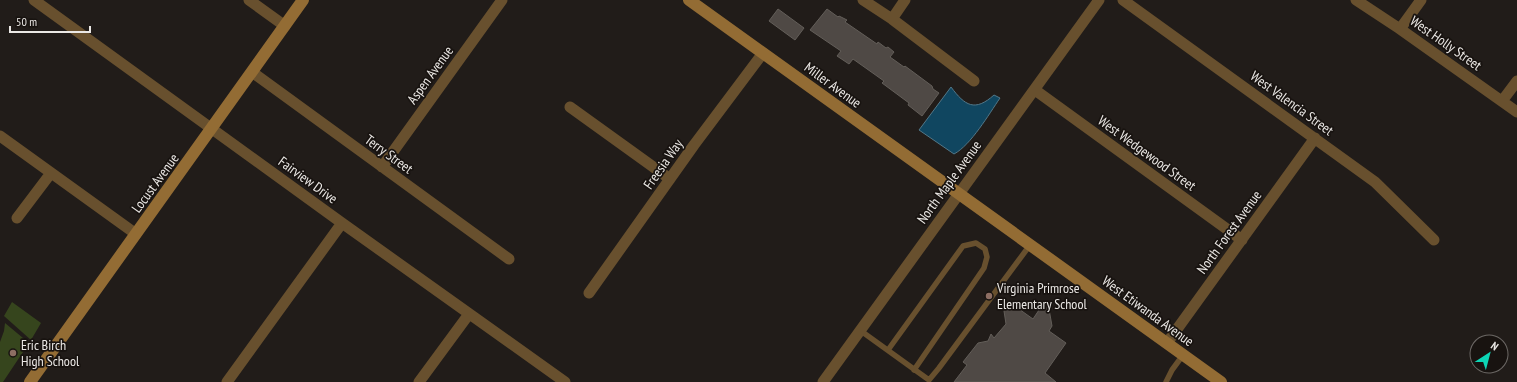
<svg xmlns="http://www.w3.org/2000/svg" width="1517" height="382" font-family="'PT Sans Narrow',sans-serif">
<rect width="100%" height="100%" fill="#211c19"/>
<!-- green -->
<path fill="#36451d" d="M12,302L41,323L31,340L4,316Z
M5,323L29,343L3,382H0V342L4,331Z"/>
<!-- water -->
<path fill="#104660" stroke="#527788" d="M951,87C965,106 975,112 994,95L1000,98C989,114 971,145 954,154L919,130Z"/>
<!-- building -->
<path fill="#4f4945" stroke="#635e59" d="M778,9L804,28L795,40L769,21Z
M827,9L838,17L839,16L847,20L845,22L877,44L878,42L886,48L888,47L894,52L890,57L904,67L905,66L932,86L933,89L939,93L922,116L908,105L909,103L882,83L884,81L853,59L849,64L837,56L841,51L810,30Z
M1009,302L1033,319L1043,304L1049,309L1052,326L1049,331L1066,343L1045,373L1056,382H954L967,365L963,362L978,343L988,341L991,334L994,338L1006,324L1004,311Z"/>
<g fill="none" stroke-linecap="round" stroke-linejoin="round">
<!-- lane -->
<path stroke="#68502e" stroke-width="5.5" d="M861,331L929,380L939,368L1030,245
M888,350L963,246L976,243L985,249L987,257L984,268L914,370
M1166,382L1172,370L1183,355"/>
<!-- street -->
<path stroke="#68502e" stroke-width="11" d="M34,0L342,223L565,382
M249,0L285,26
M863,0L892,19L974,81
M1123,0L1375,182L1434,240
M1356,0L1400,29L1517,112
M892,19L905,0
M1400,29L1421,0
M252,72L509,259
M1035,90L1242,240
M1502,101L1517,81
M570,107L670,179
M0,136L136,234
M382,167L502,0
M17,218L51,173
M589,293L694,145L763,53
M1167,343L1315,138
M227,382L342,223
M419,382L469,314
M823,382L1099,0"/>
<!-- secondary -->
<path stroke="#936c34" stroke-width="12" d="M689,0L1221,382
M30,382L303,0"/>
</g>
<!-- markers -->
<g fill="#8d6e63" stroke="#181310" stroke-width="1.5">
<circle cx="989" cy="296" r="4"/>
<circle cx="13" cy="353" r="4"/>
</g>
<g text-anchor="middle" stroke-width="3.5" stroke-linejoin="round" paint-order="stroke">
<!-- street labels -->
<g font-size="14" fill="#ebe8e5" stroke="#181310">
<text transform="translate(1446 43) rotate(35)" y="5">West Holly Street</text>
<text transform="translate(430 75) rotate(-54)" y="5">Aspen Avenue</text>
<text transform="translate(833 85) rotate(36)" y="5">Miller Avenue</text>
<text transform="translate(1292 103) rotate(36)" y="5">West Valencia Street</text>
<text transform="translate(1147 153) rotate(36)" y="5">West Wedgewood Street</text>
<text transform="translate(389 154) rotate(36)" y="5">Terry Street</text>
<text transform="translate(663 164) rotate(-55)" y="5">Freesia Way</text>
<text transform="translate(308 180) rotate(36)" y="5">Fairview Drive</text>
<text transform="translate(949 182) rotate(-54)" y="5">North Maple Avenue</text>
<text transform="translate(155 183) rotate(-54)" y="5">Locust Avenue</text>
<text transform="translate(1229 232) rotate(-54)" y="5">North Forest Avenue</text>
<text transform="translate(1148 311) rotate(36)" y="5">West Etiwanda Avenue</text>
</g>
<!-- poi labels -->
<g font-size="14" fill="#ebe8e5" stroke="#181310" text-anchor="start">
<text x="997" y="293">Virginia Primrose<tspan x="997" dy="16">Elementary School</tspan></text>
<text x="21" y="350">Eric Birch<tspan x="21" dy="16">High School</tspan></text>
</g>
</g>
<!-- north arrow -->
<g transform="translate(1489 354) rotate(36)"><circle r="19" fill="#181310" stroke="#6c6865"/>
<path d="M0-3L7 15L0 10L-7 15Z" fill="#0dd5b5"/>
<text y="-6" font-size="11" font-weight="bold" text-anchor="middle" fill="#ebe8e5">N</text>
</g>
<!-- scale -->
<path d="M10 26v6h80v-6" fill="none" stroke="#ebe8e5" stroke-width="2"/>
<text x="16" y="26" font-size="12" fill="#ebe8e5" stroke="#181310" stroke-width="3" paint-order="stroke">50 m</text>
</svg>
